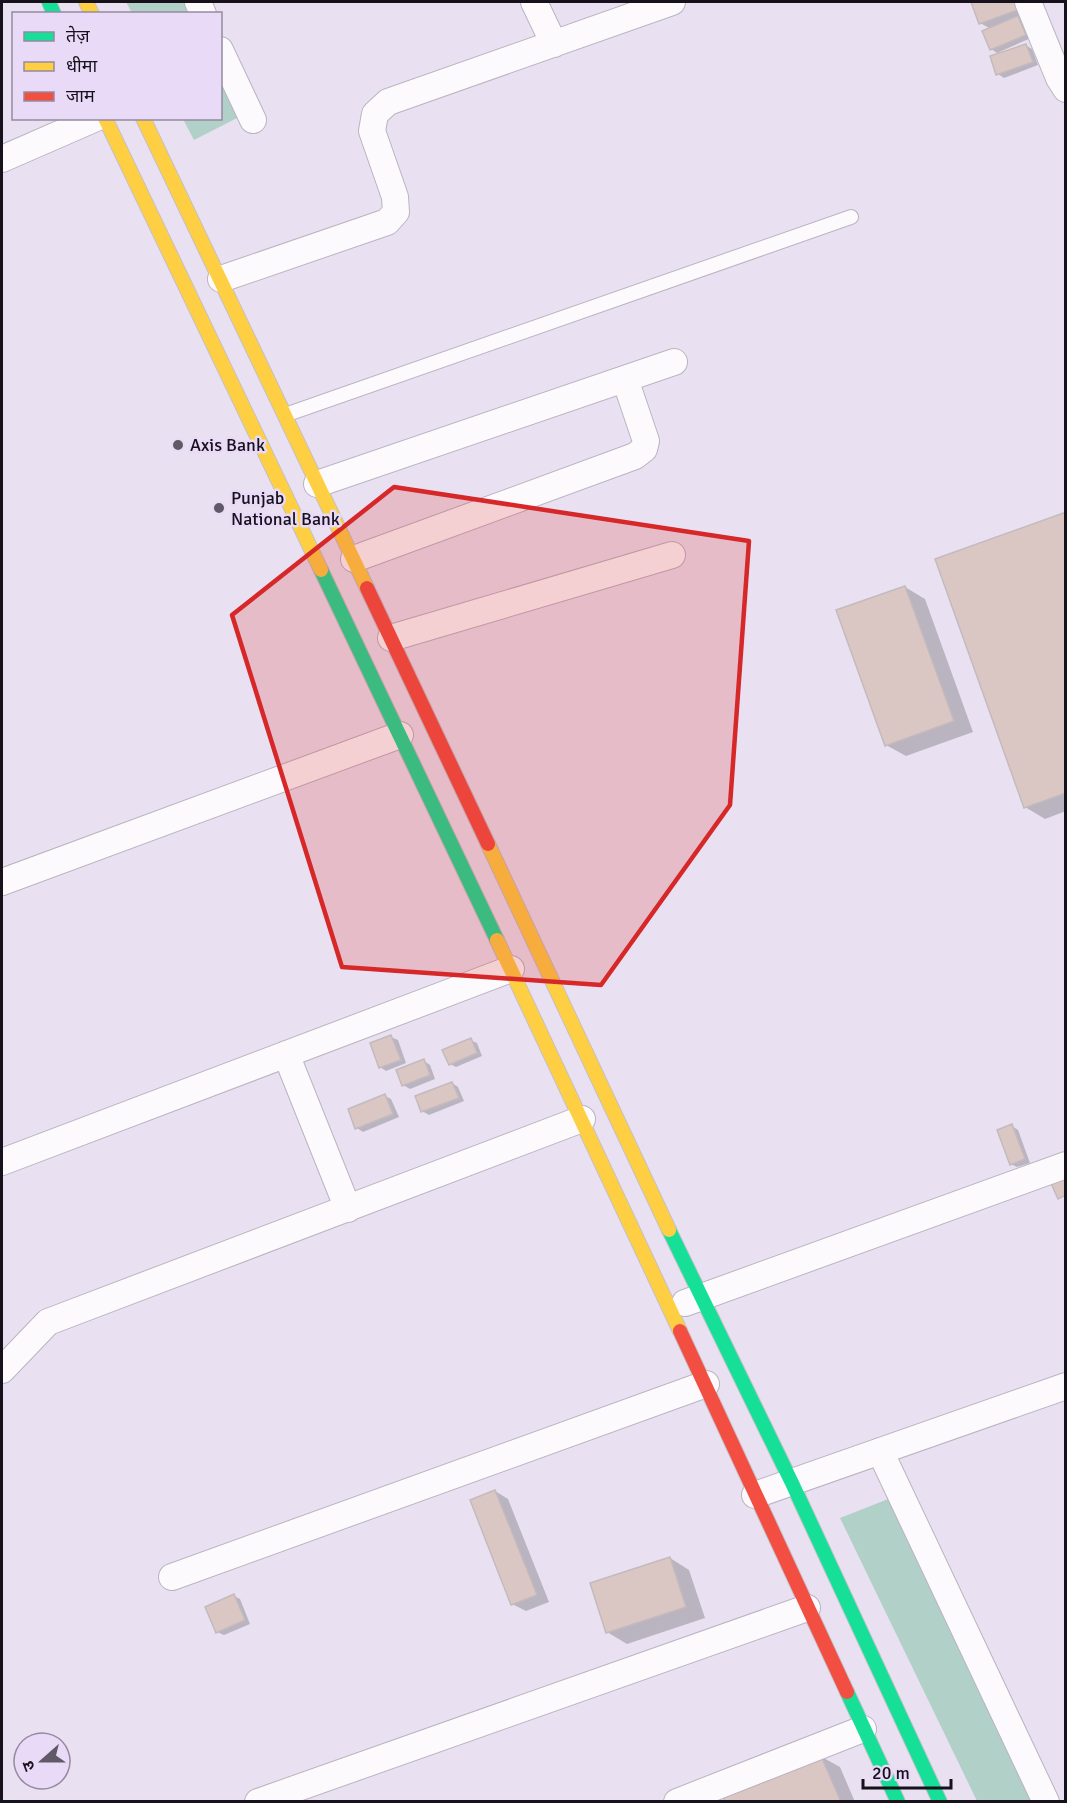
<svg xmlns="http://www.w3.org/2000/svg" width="1067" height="1803" font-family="Signika,'Noto Sans Devanagari',sans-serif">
<rect width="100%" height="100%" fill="#e9e1f1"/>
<!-- green -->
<path fill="#b1d0c7" d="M126,2H184L189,13H132Z
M221,78L239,117L194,140L183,119L220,118Z
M911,1490L1058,1801H977L840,1518Z"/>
<!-- shadow -->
<path fill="#0003" d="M972,2H1027L1031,38L997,53L991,49V29L980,23Z
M1025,45L1032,49L1038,65L1004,78L998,74Z
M1066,514V811L1045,819L1025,807Z
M905,587L925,599L973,732L906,756L886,745Z
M391,1037L398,1040L406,1063L386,1071L380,1067Z
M470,1040L477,1043L482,1056L456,1067L450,1064Z
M424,1061L430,1065L435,1079L410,1089L403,1085Z
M452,1083L458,1087L464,1101L429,1115L422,1111Z
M385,1096L391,1099L399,1117L363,1132L357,1128Z
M1012,1126L1018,1130L1030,1163L1017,1167L1011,1164Z
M495,1491L508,1499L549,1602L526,1611L512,1604Z
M670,1558L689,1570L705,1618L627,1644L607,1632Z
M234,1596L240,1599L250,1624L224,1635L217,1632Z
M820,1756L840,1767L855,1802H727Z"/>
<!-- building -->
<path fill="#dac7c3" stroke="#c4babe" stroke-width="1.5" d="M971,2H1017L1020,9L979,24Z
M1018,16L1026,35L990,50L982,31Z
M1026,44L1033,62L996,75L990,56Z
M1066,512V793L1024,808L935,559Z
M905,586L954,721L885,746L836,610Z
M391,1035L401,1060L379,1068L370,1043Z
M471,1038L477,1053L449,1065L442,1050Z
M424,1059L430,1075L402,1086L396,1070Z
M452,1082L459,1098L421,1112L415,1096Z
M385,1094L393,1114L355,1129L348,1109Z
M1012,1124L1025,1159L1010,1165L997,1130Z
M1047,1174L1066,1175V1195L1058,1199Z
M495,1490L537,1595L511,1605L470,1500Z
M670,1557L686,1607L606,1633L590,1583Z
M234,1594L245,1620L216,1633L205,1607Z
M820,1754L841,1802H725L723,1797Z"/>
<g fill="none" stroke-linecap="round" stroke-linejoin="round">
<!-- lane casing -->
<g stroke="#bab4c0" stroke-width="16">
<path id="lane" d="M285,415L851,217"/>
</g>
<!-- street casing -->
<g stroke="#bab4c0" stroke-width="28">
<path id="street" d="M198,2L203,14
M534,2L554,44
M1028,2L1059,78L1066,89
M220,50L253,120
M2,159L96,118
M221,279L387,222L396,212L395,197L372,131L375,114L388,102L672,2
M317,484L674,362
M354,559L635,456L644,449L646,441L625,379
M391,638L672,555
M2,882L400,735
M286,1054L348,1209
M2,1162L511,969
M685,1303L1066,1165
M2,1370L48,1322L582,1119
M880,1451L1046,1802
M755,1495L1066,1386
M172,1577L706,1384
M258,1802L807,1608
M677,1802L863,1729"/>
</g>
<!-- fast casing -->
<g stroke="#c4c0c8" stroke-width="16">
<path id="fast" d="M49,2L54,14
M321,570L497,940
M669,1230L792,1483L940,1802
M847,1692L898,1802"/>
</g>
<!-- slow casing -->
<g stroke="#c4c0c8" stroke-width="16">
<path id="slow" d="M86,2L92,14
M105,118L321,570
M143,118L367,588
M488,844L669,1230
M497,940L680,1331"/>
</g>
<!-- jam casing -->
<g stroke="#c4c0c8" stroke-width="16">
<path id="jam" d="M367,588L488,844
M680,1331L847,1692"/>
</g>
<!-- lane -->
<use href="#lane" stroke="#fcfafd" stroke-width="14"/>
<!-- street -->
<use href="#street" stroke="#fcfafd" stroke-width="26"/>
<!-- fast -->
<use href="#fast" stroke="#16e098" stroke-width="14"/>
<!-- slow -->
<use href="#slow" stroke="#ffcf43" stroke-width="14"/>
<!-- jam -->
<use href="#jam" stroke="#f24e42" stroke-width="14"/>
</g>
<!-- marked area -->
<path fill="#d62828" fill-opacity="0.2" stroke="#d62828" stroke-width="4.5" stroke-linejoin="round" d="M394,487L749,541L730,805L601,985L342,967L232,615Z"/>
<!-- markers -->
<g fill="#605a66" stroke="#e9daf8" stroke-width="2">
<circle cx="178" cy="445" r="6"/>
<circle cx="219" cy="508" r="6"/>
</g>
<g text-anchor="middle" stroke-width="5" stroke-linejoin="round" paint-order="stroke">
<!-- poi labels -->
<g font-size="18" fill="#16111b" stroke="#e9daf8" text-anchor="start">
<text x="190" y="451">Axis Bank</text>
<text x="231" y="504">Punjab<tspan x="231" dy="21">National Bank</tspan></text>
</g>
</g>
<!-- border -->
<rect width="1067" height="1803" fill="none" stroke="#16111b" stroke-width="6"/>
<!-- legend -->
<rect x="12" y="12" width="210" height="108" fill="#e9daf8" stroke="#958aa0" stroke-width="1.5"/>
<rect x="24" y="32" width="30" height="9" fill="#16e098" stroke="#958aa0" stroke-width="1.5"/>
<text x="66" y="42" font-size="18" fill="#16111b">तेज़</text>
<rect x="24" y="62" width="30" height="9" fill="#ffcf43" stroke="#958aa0" stroke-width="1.5"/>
<text x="66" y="72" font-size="18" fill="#16111b">धीमा</text>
<rect x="24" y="92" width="30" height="9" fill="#f24e42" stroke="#958aa0" stroke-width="1.5"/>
<text x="66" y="102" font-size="18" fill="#16111b">जाम</text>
<!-- north arrow -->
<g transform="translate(42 1761) rotate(249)"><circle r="28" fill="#e9daf8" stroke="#958aa0" stroke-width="1.5"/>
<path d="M0-4.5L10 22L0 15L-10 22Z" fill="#605a66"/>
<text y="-9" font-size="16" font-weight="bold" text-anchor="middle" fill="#16111b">उ</text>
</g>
<!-- scale -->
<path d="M863 1779v9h88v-9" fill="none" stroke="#16111b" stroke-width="3"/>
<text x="872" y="1779" font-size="18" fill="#16111b" stroke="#e9daf8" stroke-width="4.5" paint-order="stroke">20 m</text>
</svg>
